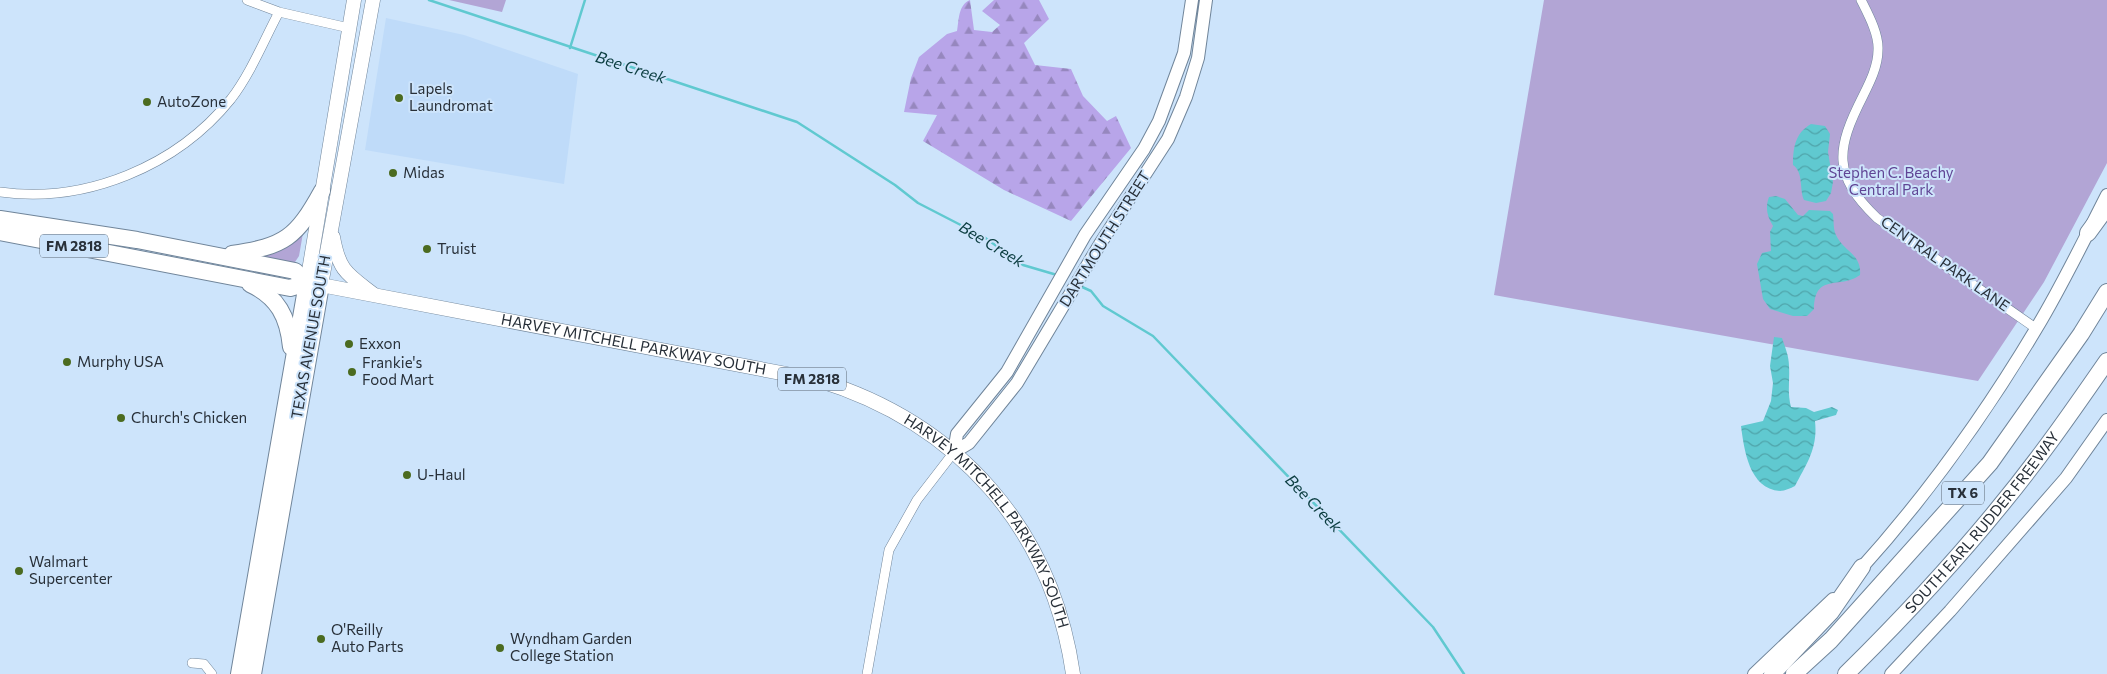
<svg xmlns="http://www.w3.org/2000/svg" width="2107" height="674" font-family="Commissioner,sans-serif">
<defs>
<pattern id="forest-firs" width="22" height="20" patternUnits="userSpaceOnUse" patternTransform="scale(1.25)"><rect width="22" height="20" fill="#b8a5e9"/><path d="M5 1l3.5 6h-7zM16 11l3.5 6h-7z" fill="#9687be"/></pattern>
<pattern id="water-waves" width="16" height="10" patternUnits="userSpaceOnUse" patternTransform="scale(1.25)"><rect width="16" height="10" fill="#60c9d0"/><path d="M0 5q4-4 8 0t8 0" fill="none" stroke="#4fa4aa"/></pattern>
</defs>
<rect width="100%" height="100%" fill="#cde4fb"/>
<!-- built -->
<path fill="#bfdbf9" d="M386,18L464,35L578,74L564,184L365,150Z"/>
<!-- green -->
<path fill="#b2a5d5" d="M449,0H506L502,12Z
M1544,0H2107V163L2044,282L1978,381L1494,295Z
M303,233L299,256L293,265L253,255Z"/>
<!-- forest -->
<path fill="url(#forest-firs)" d="M970,0L974,30L992,32L1000,25L982,11L994,0H1039L1049,19L1024,43L1035,65L1071,69L1083,96L1107,121L1116,116L1131,148L1071,221L1004,190L923,141L937,115L904,112L911,78L919,57L947,34L957,31C959,20 958,5 970,0Z"/>
<!-- water -->
<path fill="url(#water-waves)" d="M1811,124L1825,126L1830,134L1828,152L1833,182L1831,193L1826,201L1816,203L1804,200C1799,189 1804,173 1793,165C1793,148 1795,133 1811,124Z
M1776,196L1785,199L1798,215L1803,216L1809,210L1830,211L1833,214C1834,221 1833,229 1836,235C1843,251 1862,254 1860,275C1839,290 1815,272 1814,309L1807,316H1793L1770,309L1763,299L1757,264L1762,253L1771,251L1770,232L1773,226C1767,216 1765,208 1769,197Z
M1774,337L1782,338C1785,347 1789,356 1789,366C1790,381 1787,392 1791,407L1806,408L1814,412L1832,407L1838,410L1836,415L1815,421C1818,448 1807,463 1795,486C1791,488 1784,491 1780,491C1749,489 1744,449 1741,426L1763,421L1771,401L1773,383L1770,366Z"/>
<g fill="none" stroke-linecap="round" stroke-linejoin="round">
<!-- stream -->
<path stroke="#60c9d0" stroke-width="2.5" d="M429,0L797,122L895,185L918,203L984,237L1023,265L1057,275
M570,48L585,0
M1080,286L1091,291L1103,306L1153,336L1433,627L1464,674"/>
<!-- street casing -->
<g stroke="#70859a" stroke-width="10">
<path id="street" d="M247,0L279,12L349,28
M1861,0C1868,14 1879,34 1878,50C1878,66 1870,82 1863,96C1836,149 1832,175 1877,218L2037,329
M0,192C86,204 177,166 231,99C251,73 264,40 279,12
M192,663L204,664L212,674
M867,674L889,550L917,500L954,452"/>
</g>
<!-- secondary casing -->
<g stroke="#70859a" stroke-width="14">
<path id="secondary" d="M954,452L969,443L1017,383L1100,244L1168,139L1186,97L1198,58L1206,0
M954,452L957,434L1007,372L1085,235L1144,149L1159,121L1184,53L1192,0
M1857,573C1925,498 1984,416 2036,329C2062,286 2084,240 2107,195
M1754,674L1833,599
M1891,674L1950,611L2066,478L2107,420"/>
</g>
<!-- primary casing -->
<g stroke="#70859a" stroke-width="15">
<g id="primary">
<path id="s1" d="M373,0L321,285L818,380C958,423 1052,528 1073,674"/>
<path d="M333,237C339,271 347,274 373,294"/>
<path d="M307,283L354,0"/>
</g>
</g>
<!-- highway casing -->
<g stroke="#70859a" stroke-width="18">
<g id="highway">
<path d="M0,219L137,240L295,271L307,283"/>
<path d="M0,232L290,288L307,283L321,285L253,674"/>
<path d="M2088,233L2107,207"/>
<path d="M232,254C285,246 296,238 322,191"/>
<path d="M250,284C278,297 288,317 291,347"/>
<path d="M239,674L307,283"/>
<path d="M1772,674L1831,612L1862,567"/>
<path d="M1794,674L1831,640L1990,463L2081,334L2107,292"/>
<path id="s2" d="M1846,674C1920,601 1991,523 2052,439C2071,413 2089,387 2107,361"/>
</g>
</g>
<!-- street -->
<use href="#street" stroke="#fff" stroke-width="9"/>
<!-- secondary -->
<use href="#secondary" stroke="#fff" stroke-width="12"/>
<!-- primary -->
<use href="#primary" stroke="#fff" stroke-width="14"/>
<!-- highway -->
<use href="#highway" stroke="#fff" stroke-width="16"/>
</g>
<!-- markers -->
<g fill="#4b6b20" stroke="#cde4fb" stroke-width="2">
<circle cx="399" cy="98" r="5"/>
<circle cx="147" cy="102" r="5"/>
<circle cx="393" cy="173" r="5"/>
<circle cx="427" cy="249" r="5"/>
<circle cx="349" cy="344" r="5"/>
<circle cx="67" cy="362" r="5"/>
<circle cx="352" cy="372" r="5"/>
<circle cx="121" cy="418" r="5"/>
<circle cx="407" cy="475" r="5"/>
<circle cx="19" cy="571" r="5"/>
<circle cx="321" cy="639" r="5"/>
<circle cx="500" cy="648" r="5"/>
</g>
<g text-anchor="middle" stroke-width="4" stroke-linejoin="round" paint-order="stroke">
<!-- shield labels -->
<g fill="#cde4fb" stroke="#5a6673" stroke-width="1">
<rect x="40" y="234.5" width="68" height="23" rx="4"/>
<rect x="778" y="367.5" width="68" height="23" rx="4"/>
<rect x="1942" y="481.5" width="42" height="23" rx="4"/>
</g>
<g font-size="14" font-weight="bold" fill="#283039">
<text x="74" y="251">FM 2818</text>
<text x="812" y="384">FM 2818</text>
<text x="1963" y="498">TX 6</text>
</g>
<!-- poi labels -->
<g font-size="15" fill="#283039" stroke="#cde4fb" text-anchor="start">
<text x="409" y="94">Lapels<tspan x="409" dy="17">Laundromat</tspan></text>
<text x="157" y="107">AutoZone</text>
<text x="403" y="178">Midas</text>
<text x="437" y="254">Truist</text>
<text x="359" y="349">Exxon</text>
<text x="77" y="367">Murphy USA</text>
<text x="362" y="368">Frankie's<tspan x="362" dy="17">Food Mart</tspan></text>
<text x="131" y="423">Church's Chicken</text>
<text x="417" y="480">U-Haul</text>
<text x="29" y="567">Walmart<tspan x="29" dy="17">Supercenter</tspan></text>
<text x="331" y="635">O'Reilly<tspan x="331" dy="17">Auto Parts</tspan></text>
<text x="510" y="644">Wyndham Garden<tspan x="510" dy="17">College Station</tspan></text>
</g>
<!-- park labels -->
<g font-size="15" fill="#604595" stroke="#cde4fb">
<text x="1891" y="178">Stephen C. Beachy<tspan x="1891" dy="17">Central Park</tspan></text>
</g>
<!-- street labels -->
<g font-size="15" fill="#283039" stroke="#cde4fb">
<text transform="translate(1105 239) rotate(-58)" y="5">DARTMOUTH STREET</text>
<text transform="translate(1945 264) rotate(35)" y="5">CENTRAL PARK LANE</text>
<text transform="translate(311 337) rotate(-80)" y="5">TEXAS AVENUE SOUTH</text>
<text dy="5" stroke="none"><textPath href="#s1" startOffset="608">HARVEY MITCHELL PARKWAY SOUTH</textPath></text>
<text dy="5" stroke="none"><textPath href="#s2" startOffset="204">SOUTH EARL RUDDER FREEWAY</textPath></text>
<text dy="5" stroke="none"><textPath href="#s1" startOffset="1026">HARVEY MITCHELL PARKWAY SOUTH</textPath></text>
</g>
<!-- water labels -->
<g font-size="16" font-style="italic" fill="#0b3d40" stroke="#cde4fb">
<text transform="translate(631 67) rotate(18)" y="6">Bee Creek</text>
<text transform="translate(992 244) rotate(31)" y="6">Bee Creek</text>
<text transform="translate(1314 503) rotate(46)" y="6">Bee Creek</text>
</g>
</g>
</svg>
